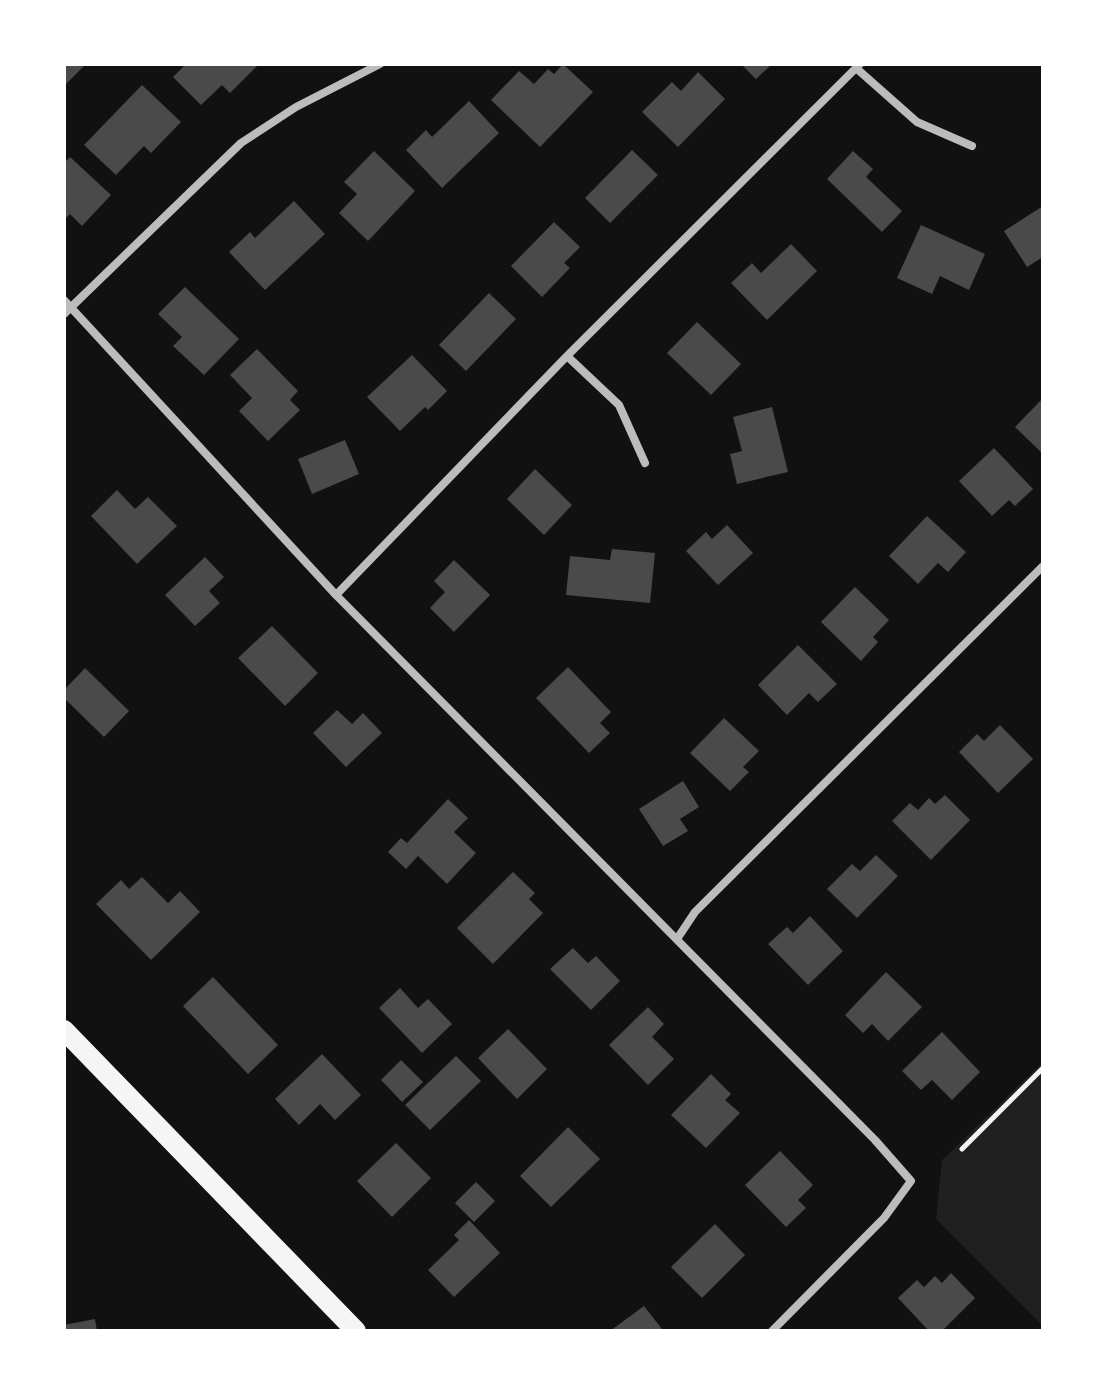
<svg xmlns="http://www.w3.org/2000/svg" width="1107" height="1395" font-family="Helvetica,sans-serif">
<rect width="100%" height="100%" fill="#111"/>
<!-- green -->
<path fill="#202020" d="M1042,1063L1043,1065V1326L936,1219L942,1160Z"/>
<!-- building -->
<path fill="#4a4a4a" d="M64,64H86L64,86Z
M186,64H259L230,93L222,85L201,105L173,77Z
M563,64L593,92L540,147L491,100L519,71L534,84L548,69L554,74Z
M741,64H772L756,79Z
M698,72L725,99L678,147L642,112L672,82L681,91Z
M142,85L181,122L151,153L144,146L116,175L84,145Z
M469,101L499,133L442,188L406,150L426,130L432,137Z
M632,150L658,175L610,223L585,198Z
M374,151L415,191L368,241L339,213L357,194L344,182Z
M853,151L873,169L866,177L902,211L882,232L827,179Z
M70,157L111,195L82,226L70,214L64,220V163Z
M294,201L325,234L265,290L229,252L250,232L255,238Z
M1043,206V257L1027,267L1004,231Z
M554,222L580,247L564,263L570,268L542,297L511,266Z
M921,225L985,254L969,290L940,276L932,294L897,278Z
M791,244L817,271L767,320L731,283L752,263L761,273Z
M185,287L239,339L204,375L173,346L182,337L158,314Z
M489,293L516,319L466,371L439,345Z
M697,322L741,364L711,395L667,353Z
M257,349L298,391L290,400L300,410L268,441L239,411L252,398L230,375Z
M412,355L447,391L428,410L425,407L400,431L367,397Z
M1043,398V454L1015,427Z
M772,407L788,472L737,484L730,454L742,451L733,417Z
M345,440L359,474L312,494L298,459Z
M994,448L1033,489L1015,506L1009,500L992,516L959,481Z
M535,469L572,505L544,535L507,499Z
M117,490L135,509L148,497L177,526L137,564L91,516Z
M927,516L966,552L948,572L938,563L918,584L889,556Z
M727,525L753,553L718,585L686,551L706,532L712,539Z
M612,549L655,553L650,603L566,595L570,556L610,560Z
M205,557L224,577L209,591L220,603L195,626L165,595Z
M454,560L490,595L454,632L430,608L445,592L434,581Z
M855,587L889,620L873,637L878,642L861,661L821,622Z
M272,626L318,673L285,706L238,658Z
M798,645L837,684L818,702L809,693L787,715L758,685Z
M568,667L611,712L600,723L610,733L589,753L536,698Z
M85,668L129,711L104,737L64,698V690Z
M337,710L352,724L363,713L382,733L346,767L313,733Z
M724,718L759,751L743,767L749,772L730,791L690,753Z
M1000,725L1033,759L998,793L959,752L977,734L984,741Z
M683,781L699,807L680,819L688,831L663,846L639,809Z
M945,795L970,820L931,860L892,821L910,803L918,810L929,798L935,804Z
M448,799L468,818L454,832L476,853L447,884L418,856L406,869L388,852L401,838L407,843Z
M876,855L898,876L857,918L827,889L852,864L860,871Z
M513,872L535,893L529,899L543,913L493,964L457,928Z
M142,877L168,903L180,891L200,912L151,960L96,904L121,880L129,889Z
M810,916L843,951L808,985L768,944L787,927L793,933Z
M573,948L588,963L596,956L620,981L591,1010L550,969Z
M886,972L922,1007L888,1041L872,1024L863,1033L845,1015Z
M213,977L278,1045L248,1074L183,1006Z
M400,988L418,1008L428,999L452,1024L422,1053L379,1008Z
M648,1007L664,1024L652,1037L674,1059L648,1085L609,1045Z
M508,1029L547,1069L517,1099L478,1058Z
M942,1032L980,1072L952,1100L932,1080L921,1090L902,1071Z
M322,1054L361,1095L335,1120L320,1104L299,1125L275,1099Z
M456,1056L481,1081L430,1130L405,1105Z
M401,1060L423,1082L402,1102L381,1080Z
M711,1074L731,1094L725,1100L740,1113L706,1148L671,1115Z
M568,1127L600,1159L551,1207L520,1176Z
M396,1143L431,1178L392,1217L357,1181Z
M780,1151L813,1185L798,1200L806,1208L786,1227L745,1185Z
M476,1182L495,1201L474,1222L455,1203Z
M469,1220L500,1253L454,1297L428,1270L459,1240L454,1235Z
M715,1224L745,1255L702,1298L671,1267Z
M951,1273L975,1298L942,1331H929L898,1298L917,1280L924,1287L935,1276L942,1283Z
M644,1306L662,1329L659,1331H610Z
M95,1319L97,1331H65L64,1325Z"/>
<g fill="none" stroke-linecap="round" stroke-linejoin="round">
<!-- path -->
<path stroke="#f5f5f5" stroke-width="5" d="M962,1149L1043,1068"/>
<!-- minor -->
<path stroke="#bcbcbc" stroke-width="8" d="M856,68L917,122L972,146
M64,300L336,595L875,1140L911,1181L884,1218L772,1331
M64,314L241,143L296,107L380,64
M567,356L619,405L645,463
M336,595L567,356L860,64
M677,939L695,912L1043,566"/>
<!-- primary -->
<path stroke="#f5f5f5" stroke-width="20" d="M64,1030L356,1331"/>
</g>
<!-- border -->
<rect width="1107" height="1395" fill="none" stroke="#ffffff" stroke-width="132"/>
</svg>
